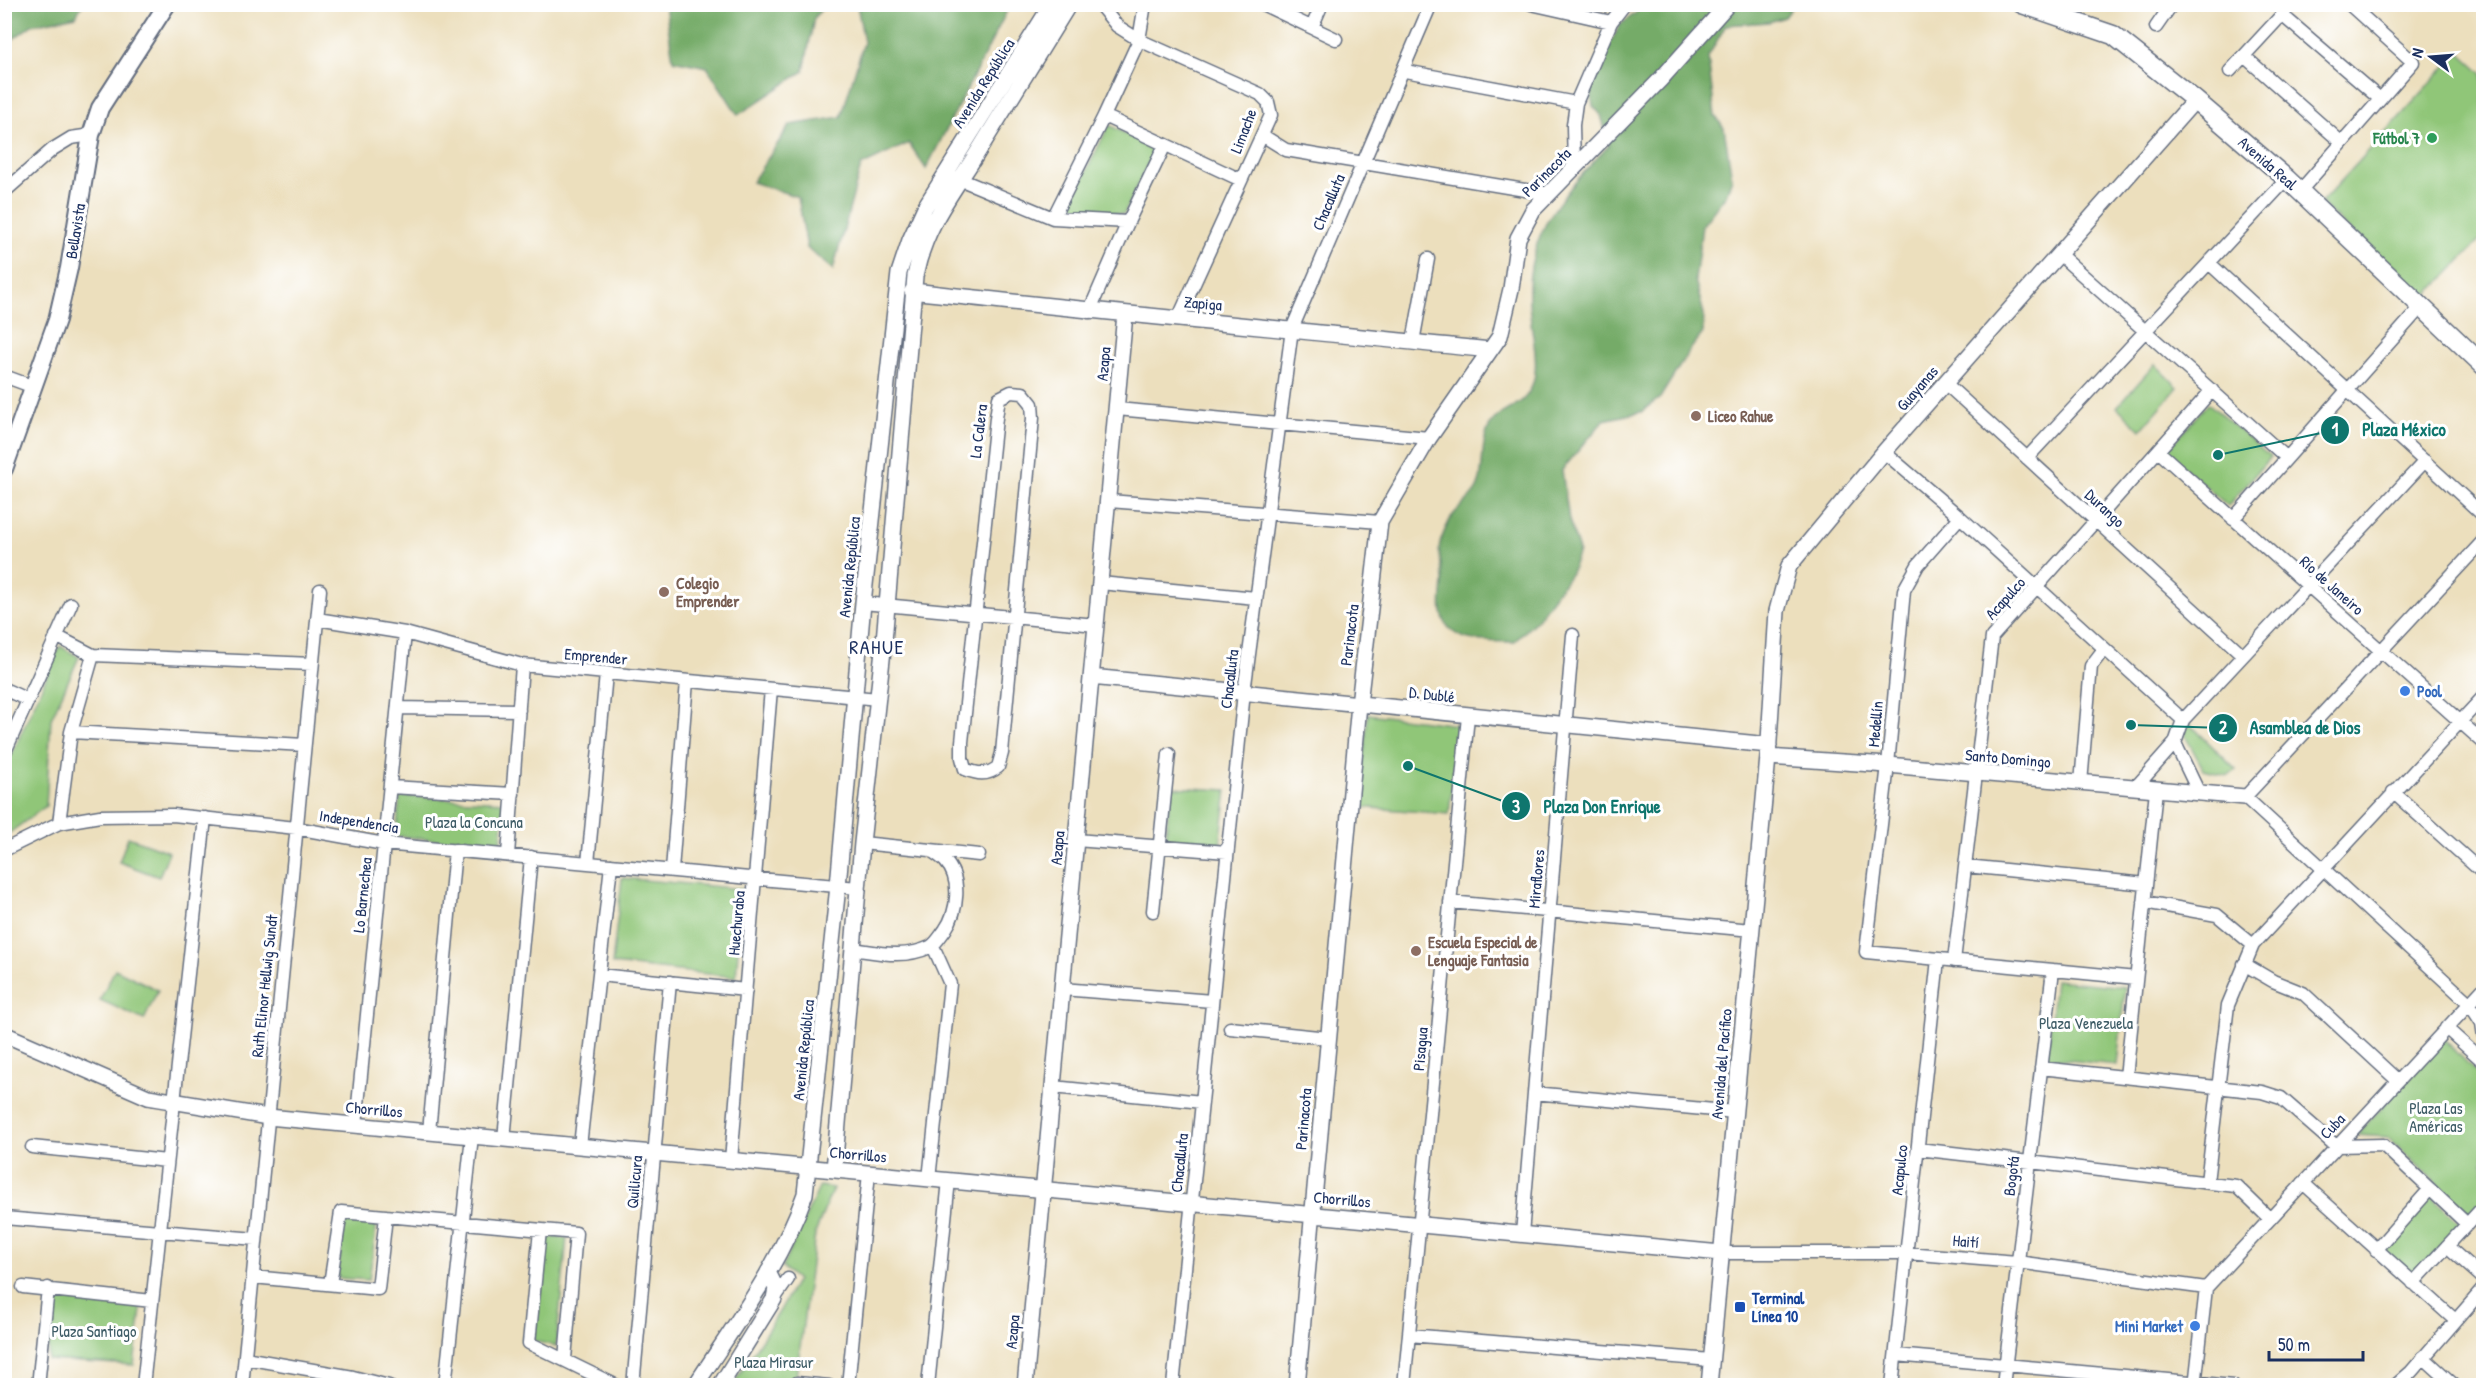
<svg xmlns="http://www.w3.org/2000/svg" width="2488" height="1390" font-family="'Patrick Hand',sans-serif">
<rect width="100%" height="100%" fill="#fff"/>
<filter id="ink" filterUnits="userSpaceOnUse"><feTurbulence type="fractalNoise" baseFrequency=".0167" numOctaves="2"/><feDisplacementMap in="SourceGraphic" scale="12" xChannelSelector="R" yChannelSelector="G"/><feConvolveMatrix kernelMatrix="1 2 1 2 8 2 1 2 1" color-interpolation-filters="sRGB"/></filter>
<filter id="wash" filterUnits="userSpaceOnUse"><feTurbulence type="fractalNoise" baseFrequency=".008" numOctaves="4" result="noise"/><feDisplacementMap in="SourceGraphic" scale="24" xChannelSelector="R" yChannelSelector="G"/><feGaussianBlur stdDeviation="1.35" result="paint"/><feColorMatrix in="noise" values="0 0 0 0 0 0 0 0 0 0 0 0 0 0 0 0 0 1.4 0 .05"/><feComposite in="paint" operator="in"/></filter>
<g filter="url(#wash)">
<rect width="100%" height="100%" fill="#ecdfbd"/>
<!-- green -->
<path fill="#90c678" stroke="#567a6b" stroke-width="1.5" d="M2459,52L2483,74V237L2423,300L2321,203Z
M1109,125L1155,149L1124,214L1067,210Z
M2155,364L2178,387L2141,430L2117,407Z
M2208,403L2270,457L2228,506L2166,452Z
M60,646L79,657L51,719L46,806L5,836V770Z
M1368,714L1458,725L1449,814L1359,807Z
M2189,723L2236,770L2227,776L2204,770L2184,734Z
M1171,787L1227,790L1220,846L1165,842Z
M400,796L504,802L501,846L396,836Z
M128,837L169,852L159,877L119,862Z
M622,878L743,889L736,977L612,964Z
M115,969L158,990L144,1020L100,1000Z
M2055,980L2125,987L2117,1065L2047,1058Z
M2443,1038L2483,1079V1200L2470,1214L2387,1137L2357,1135Z
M820,1186L833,1188L815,1234L795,1385L732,1386L779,1312L797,1280L782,1267Z
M2429,1195L2462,1225L2413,1278L2382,1249Z
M345,1218L377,1221L369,1280L337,1278Z
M545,1237L567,1238L556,1346L533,1341Z
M52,1296L142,1302L134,1365L48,1360Z"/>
<!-- forest -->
<path fill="#74ab68" stroke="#486d63" stroke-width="1.5" d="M5,4H82V5L76,16L32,25L5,45Z
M665,5H825L814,18L804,71L738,115L707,67L673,60Z
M857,5H1010L926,169L909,143L861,166L833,270L807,248L798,197L752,182L790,125L841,117L864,42Z
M1646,5H1794L1785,17L1769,22L1726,25L1708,57L1715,116L1724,128L1732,178L1726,195L1702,226L1695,280L1704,314L1703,333L1689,351L1660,398L1641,412L1604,420L1562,470L1569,520L1579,551L1571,573L1536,621L1514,642C1489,641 1447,646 1442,612C1440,602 1443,590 1443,580C1443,568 1436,551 1441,540C1444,532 1448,522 1453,515C1460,506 1472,498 1477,488C1486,471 1478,442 1492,422C1504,407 1523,408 1532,386C1540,365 1532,336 1530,314C1521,236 1560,198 1609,145L1601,115L1593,106L1589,83L1620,25Z"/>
</g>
<g filter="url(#ink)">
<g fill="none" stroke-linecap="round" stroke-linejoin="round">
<!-- minor casing -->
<g stroke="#646d7f" stroke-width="15">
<path id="minor" d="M1099,4L1117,26L1139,40L1260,94L1268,102L1271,115L1178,319
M1262,4L1336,39
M1531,4L1611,22
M2061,4L2068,19
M2282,15L2380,99
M1312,27L1322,4
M2156,27L2172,4
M2244,56L2342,143
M1405,71L1576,103
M2230,71L2292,4
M1104,116L1241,180
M1262,135L1286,150L1549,194
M1574,170L1573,125L1576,103L1611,22L1625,4
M952,176L1053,218L1128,222
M2300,191L2413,62L2349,4
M4,192L53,149L71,138L91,135
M1053,218L1104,116L1139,40L1145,4
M2059,254L2287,458
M2209,263L2484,516
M1089,312L1128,222L1165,145
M1413,342L1428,259
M4,376L34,387
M1945,383L2243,655
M1011,392L1023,393L1032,404L1033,418L1002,753L998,767C987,776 977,774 965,769L962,758V742L996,418L999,398Z
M1117,409L1429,438
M2158,451L2484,743
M1884,452L1960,517L2183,720
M2027,458L2287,179
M1109,501L1380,522
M1960,517L1918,565L1904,590L1888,765L1866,952L2136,978
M2233,519L2421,307
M2484,540L2245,797L2469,1003L2482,1023L2484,1036
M1100,583L1256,598
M863,603L1096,625
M317,619L405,633L522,665L878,699
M56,636L93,655L312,664
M4,689L28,700
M398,708L519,710
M71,732L304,745
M4,754L71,604
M2081,783L2091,666L2104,649
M390,787L513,794
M2135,788L2175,743
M2393,792L2484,874
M2199,793L2175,743L2183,720L2425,461
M59,823L71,732L93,655
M1076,840L1227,852
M862,843L979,855
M4,850L59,823L100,816L173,815L296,828L384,844L858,888
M508,855L522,665
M588,863L606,674
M1966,866L2146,884
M672,870L687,681
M1450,902L1752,930
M2144,902L2217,915L2253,945
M1153,911L1169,754
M853,949C880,953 904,959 930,947C936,944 941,935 945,930C958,911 962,879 945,861C941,857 935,853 930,850
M1954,961L1992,637L2212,390
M2244,964L2273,981L2303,993L2397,1080
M599,975L746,990
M1062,989L1212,1001
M1230,1028L1328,1038
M2446,1028L2484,1062
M2041,1068L2262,1092L2281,1098L2336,1146
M2126,1077L2156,790
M1053,1087L1202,1102
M1534,1093L1735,1112
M356,1125L405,633
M429,1132L455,850
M504,1139L531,857
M580,1146L611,865
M2336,1146L2383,1145L2467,1224
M32,1147L167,1161
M1918,1149L2236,1186L2270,1219
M731,1160L771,689
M929,1179L950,984L933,946
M2207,1182L2228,1005L2253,945L2484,696
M2303,1183L2455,1320
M4,1218L256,1239
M540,1230L529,1343L617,1386
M1522,1234L1573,635
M2447,1246L2484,1279
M2376,1250L2430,1189
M1721,1253H1906L2017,1262L2206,1288
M253,1277L378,1289L386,1216
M2413,1283L2484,1206
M330,1284L341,1212L576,1233L565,1359
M23,1287L152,1301
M2206,1288L2484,988
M774,1299L788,1279
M1409,1335L1711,1360
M1896,1355L2233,1386
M2423,1357L2455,1386
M245,1358L353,1377L389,1386
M797,1383L829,1386
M38,1386L48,1288
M143,1386L205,818
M242,1386L320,590
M445,1386L472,1136
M633,1386L670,982
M848,1386L869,1173
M928,1386L949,1180
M1173,1386L1244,692L1292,329L1431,4
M1404,1386L1468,716
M1892,1386L1938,959
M2003,1386L2053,970
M2195,1386L2206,1288
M2395,1386L2411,1372L2484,1288"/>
</g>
<!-- tertiary casing -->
<g stroke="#646d7f" stroke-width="18">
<path id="tertiary" d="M912,291C1105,313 1298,330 1490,350
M1091,677L1769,745
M1768,757L1888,765L2245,797
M4,1034L148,1097L268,1117L1721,1253
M834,1170L862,843L884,641L915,276C926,223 952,194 979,150C1009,101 1039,53 1069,4
M695,1386C735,1324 781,1263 805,1194L838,886L863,603L899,273L910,240L925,207L1052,4
M720,1386L774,1299L776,1288L768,1272
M1025,1386L1125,314
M1297,1386L1359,704L1380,522L1429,438L1500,336L1511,289L1518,238L1533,210L1660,80L1728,4
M1709,1386L1768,757L1777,611L1789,566L1884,452L2195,100"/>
</g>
<!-- secondary casing -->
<g stroke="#646d7f" stroke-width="20">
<path id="secondary" d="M4,469L57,320L69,268L91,135L100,108L167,4"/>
</g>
<!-- primary casing -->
<g stroke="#646d7f" stroke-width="21">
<path id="primary" d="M2022,4L2113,35L2195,100L2287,179L2484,366"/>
</g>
<!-- minor -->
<use href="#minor" stroke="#fff" stroke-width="12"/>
<!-- tertiary -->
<use href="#tertiary" stroke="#fff" stroke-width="15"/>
<!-- secondary -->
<use href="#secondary" stroke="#fff" stroke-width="16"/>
<!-- primary -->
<use href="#primary" stroke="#fff" stroke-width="18"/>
</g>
</g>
<!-- markers -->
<circle fill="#2e9e5b" stroke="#fff" stroke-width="2" cx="2432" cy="138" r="6"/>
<g fill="#8d6e63" stroke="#fff" stroke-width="2">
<circle cx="1696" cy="416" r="6"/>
<circle cx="664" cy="592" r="6"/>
<circle cx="1416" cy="951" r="6"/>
</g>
<g fill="#3f7fe0" stroke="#fff" stroke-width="2">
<circle cx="2405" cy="691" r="6"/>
<circle cx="2195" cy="1326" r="6"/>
</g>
<rect fill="#1a4fb4" stroke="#fff" stroke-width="2" x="1734" y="1301" width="12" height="12" rx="3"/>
<g text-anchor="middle" stroke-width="6" stroke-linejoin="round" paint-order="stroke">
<!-- street labels -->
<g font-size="16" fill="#1b2f5e" stroke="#fff">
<text transform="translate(983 83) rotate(-58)" y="6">Avenida República</text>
<text transform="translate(1243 131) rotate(-69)" y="6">Limache</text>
<text transform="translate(2268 163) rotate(41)" y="6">Avenida Real</text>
<text transform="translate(1546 172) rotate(-45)" y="6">Parinacota</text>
<text transform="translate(1328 202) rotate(-67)" y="6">Chacalluta</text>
<text transform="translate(75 231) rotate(-81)" y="6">Bellavista</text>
<text transform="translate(1203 303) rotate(5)" y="6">Zapiga</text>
<text transform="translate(1103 364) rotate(-85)" y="6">Azapa</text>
<text transform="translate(1917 388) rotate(-49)" y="6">Guayanas</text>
<text transform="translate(978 431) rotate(-83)" y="6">La Calera</text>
<text transform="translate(2105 508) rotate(43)" y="6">Durango</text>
<text transform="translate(849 567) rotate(-84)" y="6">Avenida República</text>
<text transform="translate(2332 585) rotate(42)" y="6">Río de Janeiro</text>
<text transform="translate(2005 598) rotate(-48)" y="6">Acapulco</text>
<text transform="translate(1349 635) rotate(-83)" y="6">Parinacota</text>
<text transform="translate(596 656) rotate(5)" y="6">Emprender</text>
<text transform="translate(1229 679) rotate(-83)" y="6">Chacalluta</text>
<text transform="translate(1432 694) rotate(7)" y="6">D. Dublé</text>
<text transform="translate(1875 724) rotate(-85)" y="6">Medellín</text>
<text transform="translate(2008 758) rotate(5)" y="6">Santo Domingo</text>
<text transform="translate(359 821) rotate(9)" y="6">Independencia</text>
<text transform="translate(1057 848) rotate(-85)" y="6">Azapa</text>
<text transform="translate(1536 879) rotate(-85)" y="6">Miraflores</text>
<text transform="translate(362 895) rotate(-84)" y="6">Lo Barnechea</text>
<text transform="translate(736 923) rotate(-85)" y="6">Huechuraba</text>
<text transform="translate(264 986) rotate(-84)" y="6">Ruth Elinor Hellwig Sundt</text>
<text transform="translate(1420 1049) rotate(-85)" y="6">Pisagua</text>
<text transform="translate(803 1050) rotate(-84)" y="6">Avenida República</text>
<text transform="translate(1721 1064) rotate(-85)" y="6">Avenida del Pacífico</text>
<text transform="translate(374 1109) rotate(5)" y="6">Chorrillos</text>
<text transform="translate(1303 1119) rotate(-85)" y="6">Parinacota</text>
<text transform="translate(2332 1126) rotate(-47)" y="6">Cuba</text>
<text transform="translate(858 1154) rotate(5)" y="6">Chorrillos</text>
<text transform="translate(1179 1163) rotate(-84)" y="6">Chacalluta</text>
<text transform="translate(1899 1170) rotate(-84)" y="6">Acapulco</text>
<text transform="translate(2011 1176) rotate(-83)" y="6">Bogotá</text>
<text transform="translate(634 1182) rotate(-85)" y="6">Quilicura</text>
<text transform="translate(1342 1199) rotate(5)" y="6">Chorrillos</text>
<text transform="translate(1966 1241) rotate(5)" y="6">Haití</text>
<text transform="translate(1012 1332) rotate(-85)" y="6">Azapa</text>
</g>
<!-- leisure labels -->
<g font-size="16" font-weight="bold" fill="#27864d" stroke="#fff" text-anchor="end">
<text x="2420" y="144">Fútbol 7</text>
</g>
<!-- education labels -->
<g font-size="16" font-weight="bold" fill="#785e54" stroke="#fff" text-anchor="start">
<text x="1708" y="422">Liceo Rahue</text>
<text x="676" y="589">Colegio<tspan x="676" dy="18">Emprender</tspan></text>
<text x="1428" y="948">Escuela Especial de<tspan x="1428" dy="18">Lenguaje Fantasia</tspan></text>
</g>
<!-- shop labels -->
<g font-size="16" font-weight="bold" fill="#366cbe" stroke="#fff" text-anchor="start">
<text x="2417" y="697">Pool</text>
<text x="2183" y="1332" text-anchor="end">Mini Market</text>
</g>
<!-- park labels -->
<g font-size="16" fill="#3e5c66" stroke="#fff">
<text x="474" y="828">Plaza la Concuna</text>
<text x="2086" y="1029">Plaza Venezuela</text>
<text x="2436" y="1114">Plaza Las<tspan x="2436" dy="18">Américas</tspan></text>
<text x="94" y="1337">Plaza Santiago</text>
<text x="774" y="1368">Plaza Mirasur</text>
</g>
<!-- transit labels -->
<g font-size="16" font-weight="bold" fill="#164399" stroke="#fff" text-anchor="start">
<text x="1752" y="1304">Terminal<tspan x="1752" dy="18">Línea 10</tspan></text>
</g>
<!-- quarter labels -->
<g font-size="20" letter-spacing="1.5" fill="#1b2f5e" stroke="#fff">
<text x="877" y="654">RAHUE</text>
</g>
</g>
<!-- callouts -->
<path fill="none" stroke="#0f766e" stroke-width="2" d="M2218 455L2335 430M2131 725L2223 728M1408 766L1516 806"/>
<g fill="#0f766e" stroke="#fff" stroke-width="2">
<circle cx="2218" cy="455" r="6"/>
<circle cx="2131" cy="725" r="6"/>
<circle cx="1408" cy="766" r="6"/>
<circle cx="2335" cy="430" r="15"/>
<circle cx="2223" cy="728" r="15"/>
<circle cx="1516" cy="806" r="15"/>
</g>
<g font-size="18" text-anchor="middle" font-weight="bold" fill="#fff">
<text x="2335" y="436">1</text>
<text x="2223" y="734">2</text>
<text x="1516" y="813">3</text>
</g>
<g font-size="18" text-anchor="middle" font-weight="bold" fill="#0f766e" stroke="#fff" stroke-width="6" stroke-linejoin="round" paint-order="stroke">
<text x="2404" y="436">Plaza México</text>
<text x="2305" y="734">Asamblea de Dios</text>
<text x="1602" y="813">Plaza Don Enrique</text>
</g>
<!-- margin -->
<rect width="2488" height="1390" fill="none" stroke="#fff" stroke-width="24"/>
<!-- north arrow -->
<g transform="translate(2431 57) rotate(286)" stroke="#ffffff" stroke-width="4.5" paint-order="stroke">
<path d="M0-4.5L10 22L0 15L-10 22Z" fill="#1b2f5e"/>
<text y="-9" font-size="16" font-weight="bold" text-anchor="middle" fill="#1b2f5e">N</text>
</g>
<!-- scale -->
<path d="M2269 1351v9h94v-9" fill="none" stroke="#1b2f5e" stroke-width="3"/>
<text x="2278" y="1351" font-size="18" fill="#1b2f5e" stroke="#ffffff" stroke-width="4.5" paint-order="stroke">50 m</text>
</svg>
